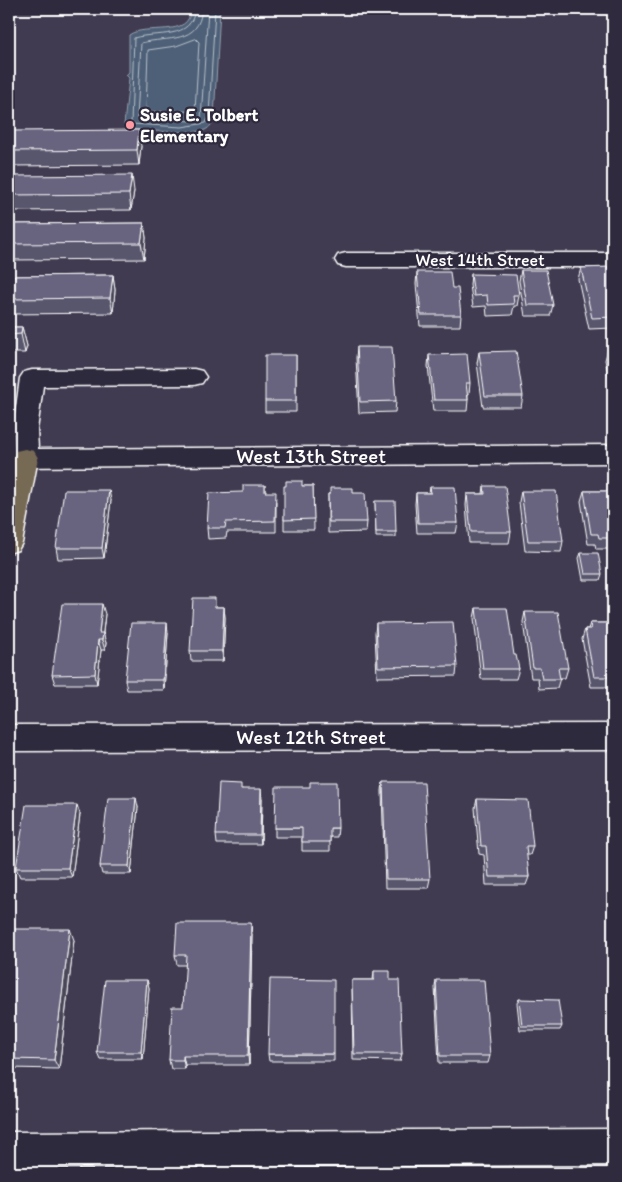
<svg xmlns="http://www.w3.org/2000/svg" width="622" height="1182" font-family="Itim,sans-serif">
<rect width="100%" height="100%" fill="#403b51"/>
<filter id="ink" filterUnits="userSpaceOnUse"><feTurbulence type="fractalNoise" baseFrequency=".02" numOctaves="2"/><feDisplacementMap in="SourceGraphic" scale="10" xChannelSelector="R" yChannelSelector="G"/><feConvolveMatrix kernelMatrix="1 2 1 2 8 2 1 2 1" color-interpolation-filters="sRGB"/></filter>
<g filter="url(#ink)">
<!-- water -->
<path fill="#4e6178" stroke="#95a0ae" d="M190,9H220L214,118C212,123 211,127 205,130C197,134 137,131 127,128L124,125L129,78L126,75L129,72V35C145,23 192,39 190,9Z"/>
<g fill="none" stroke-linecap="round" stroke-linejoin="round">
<!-- shore -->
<path stroke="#b8c0c9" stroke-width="1" d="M195,9C192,41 157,31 134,38L131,124L182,127L206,123L209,116L215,9
M202,9C199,45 168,36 141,43L137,119L196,121L201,119L208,9
M196,39L199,42L195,111L146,112L148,50L176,46Z"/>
<!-- minor casing -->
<g stroke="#fff" stroke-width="3">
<path id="minor" d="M346,253H613V267H346L338,265L335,260L338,255Z
M194,369L202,371L206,377L202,383L194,385L43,386L37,430L38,449L613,445V463L9,467V449H12L13,430L20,378L24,372L32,370Z
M613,724V750L9,751V725Z
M613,1129V1165L9,1168V1132Z"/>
</g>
<!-- major casing -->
<g stroke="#fff" stroke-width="3">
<path id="major" d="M25,449L34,451L38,458L22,543L18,550L9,553C7,529 4,472 16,451Z"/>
</g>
<!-- minor -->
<use href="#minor" fill="#2f2a3d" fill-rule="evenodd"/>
<!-- major -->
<use href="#major" fill="#776a54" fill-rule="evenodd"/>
</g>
<!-- wall -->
<path fill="#59566d" stroke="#fff" d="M9,131L141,146L139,165L9,166Z
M9,176L134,191L131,210L9,211Z
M144,223L146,238L144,259L9,260V224Z
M581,268L613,269V328L589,329L578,279Z
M521,270L553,305L550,316H525L519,281Z
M417,272L452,288L461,315L460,326H420L416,284Z
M471,274L519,295L517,306H514L512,315L487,316L486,306L473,307L470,285Z
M113,275L115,290L113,313L9,314V276Z
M9,327H22L27,346L25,353H9Z
M357,347L396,401L395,412L359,413L356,358Z
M608,349H613V395L605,360Z
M479,352L523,396L521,407H483L477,363Z
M296,355V412H265V401Z
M429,355L470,383L469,394H468V400L467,411H433L428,366Z
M265,485V492L276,502V532H227L226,538L208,539L207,528L243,492Z
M286,486H313L314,530H284V520Z
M484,486L511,532L509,543H469L466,505L467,494H483Z
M430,487L458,523L456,533H417L415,504L416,493H429Z
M521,491L563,541L561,552L525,551L519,502Z
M584,491H613V544H609L608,549H596L595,544H588L581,501Z
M353,493L367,522L366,532L328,533V494Z
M111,500L104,558L58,559L56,548Z
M375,501L396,532V537H376Z
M581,553L602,574L600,580H583L579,558Z
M216,607H224L225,618L223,661H191L190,651Z
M476,608L514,655L519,669L516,679H481L474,618Z
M525,612L568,668L565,678H560L557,688L539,689L538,678H531L523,622Z
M105,614L103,633L106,643L105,650H101L97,684H55L52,675Z
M376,623L457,666L456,676L377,677L375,633Z
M590,623H613V687H591L582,639L585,629H588Z
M168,633L164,690H127L125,680Z
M383,782L430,879L428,888H385L382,791Z
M242,789L262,798L261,844H217L216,835Z
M477,799L533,846L530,855H526L529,877L526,885H486L484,855L479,854L475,808Z
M138,807L131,874H102L100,866Z
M80,814L72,877H20L16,868Z
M275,828H338L337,837H330V851H302V837H275Z
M9,929L74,940L59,1069L9,1068Z
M252,934L249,1065H185V1069H171L169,1060L183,1007L186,965H177L175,955Z
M374,971L390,980L402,1054L400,1061L353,1060L352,987V980H373Z
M147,980L149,988L143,1059H100L97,1052Z
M436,980L490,1056L488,1063H439L435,987Z
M519,999L562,1026L560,1030H520L517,1003Z
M268,1054H334V1061H269Z"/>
<!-- shaded-wall -->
<path fill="#494659" stroke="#fff" d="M139,130L141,146L139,165L137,150Z
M132,175L134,191L131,210L129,194Z
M144,223L146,238L144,259L141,243Z
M113,275L115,290L113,313L110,298Z
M22,327L27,346L25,353L21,334Z
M109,490L111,500L104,558L102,548Z
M102,604L105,614L102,640L99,633Z
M224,607L225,618L223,661L222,651Z
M167,623L168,633L164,690L163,680Z
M103,633L106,643L105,650L102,640Z
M98,640L101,650L97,684L95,674Z
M261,789L262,798L261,844L260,835Z
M136,798L138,807L131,874L129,866Z
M77,805L80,814L72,877L68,868Z
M251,923L252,934L249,1065L248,1056Z
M70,929L74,940L59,1069L54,1060Z
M147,980L149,988L143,1059L141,1052Z
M183,1056L185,1065V1069L183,1060Z"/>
<!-- building -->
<path fill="#68647f" stroke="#fff" d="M139,130L137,150L9,151V131Z
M132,175L129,194L9,195V176Z
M144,223L141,243L9,244V224Z
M609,267L610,269H613V317L592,318L581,268Z
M521,270H546L553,305H527Z
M417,272H450L452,288H458L461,315H421Z
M471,274L516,275L519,295H513L514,304L488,305L487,295L474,296Z
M113,275L110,298L9,299V276Z
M9,327H22L21,334L9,335Z
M357,347H392L396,401L360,402Z
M608,349H613V371Z
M516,351L523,396H485L479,352Z
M467,354L470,383H466L468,400H434L429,355Z
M265,355H296V401H265Z
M286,481H302V486H313L314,519L284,520V486H286Z
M243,485H265V492H276L275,521L226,522L225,528H207L209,493L243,492Z
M484,486H505L511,532H471L467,494H485Z
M430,487H455L458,523H418L416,493H431Z
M330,488H353V493H365L367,522H329L328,494H330Z
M64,490H109L102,548H56Z
M521,491H556L563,541H528Z
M584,491H613V534H610L611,538H599L598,534H591Z
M375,501H395L396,532H376Z
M581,553H598L602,574H585Z
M193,598H215V607H224L222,651H190Z
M62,604H102L99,633H103L102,640H98L95,674L52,675Z
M476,608H507L514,655H516L519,669H483Z
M525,612H558L568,668H558L560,679H542L540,668H533Z
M453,622L457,666L378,667L376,623Z
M131,623H167L163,680H125Z
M590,623H613V677H594L585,629H591Z
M310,782H337L338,828H330V842H302V828H275L276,787H310Z
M383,782H424L430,879H386Z
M219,783L241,784V789H261L260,835H216Z
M108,798H136L129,866H100Z
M477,799L528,800L533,846H526L529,877H489L486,846H481Z
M26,805H77L68,868H16Z
M177,923H251L248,1056H183V1060H169L172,1007H183L186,955H175Z
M9,929H70L54,1060L9,1059Z
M374,971H390V980H399L402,1054H354L352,980H374Z
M270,979L334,980V1054H268Z
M105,980H147L141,1052H97Z
M436,980H484L490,1056H440Z
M519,999L558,1000L562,1026H522Z"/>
</g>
<!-- markers -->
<circle fill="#ff9aa2" stroke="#2f2a3d" stroke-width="2" cx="130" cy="125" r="5"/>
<g text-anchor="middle" stroke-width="4.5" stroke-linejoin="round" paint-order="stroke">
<!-- far-poi labels -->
<g font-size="18" font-weight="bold" fill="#fff" stroke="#2f2a3d" text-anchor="start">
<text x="140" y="121">Susie E. Tolbert<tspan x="140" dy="21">Elementary</tspan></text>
</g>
<!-- far-street labels -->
<g font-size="18" fill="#fff" stroke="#2f2a3d">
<text x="480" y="266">West 14th Street</text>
</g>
<!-- street labels -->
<g font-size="21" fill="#fff" stroke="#2f2a3d">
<text x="311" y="463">West 13th Street</text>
<text x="311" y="744">West 12th Street</text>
</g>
</g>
<!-- margin -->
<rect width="622" height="1182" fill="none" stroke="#2f2a3d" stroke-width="30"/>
<rect x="15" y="15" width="592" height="1152" fill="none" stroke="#fff" stroke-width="2" filter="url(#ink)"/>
</svg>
